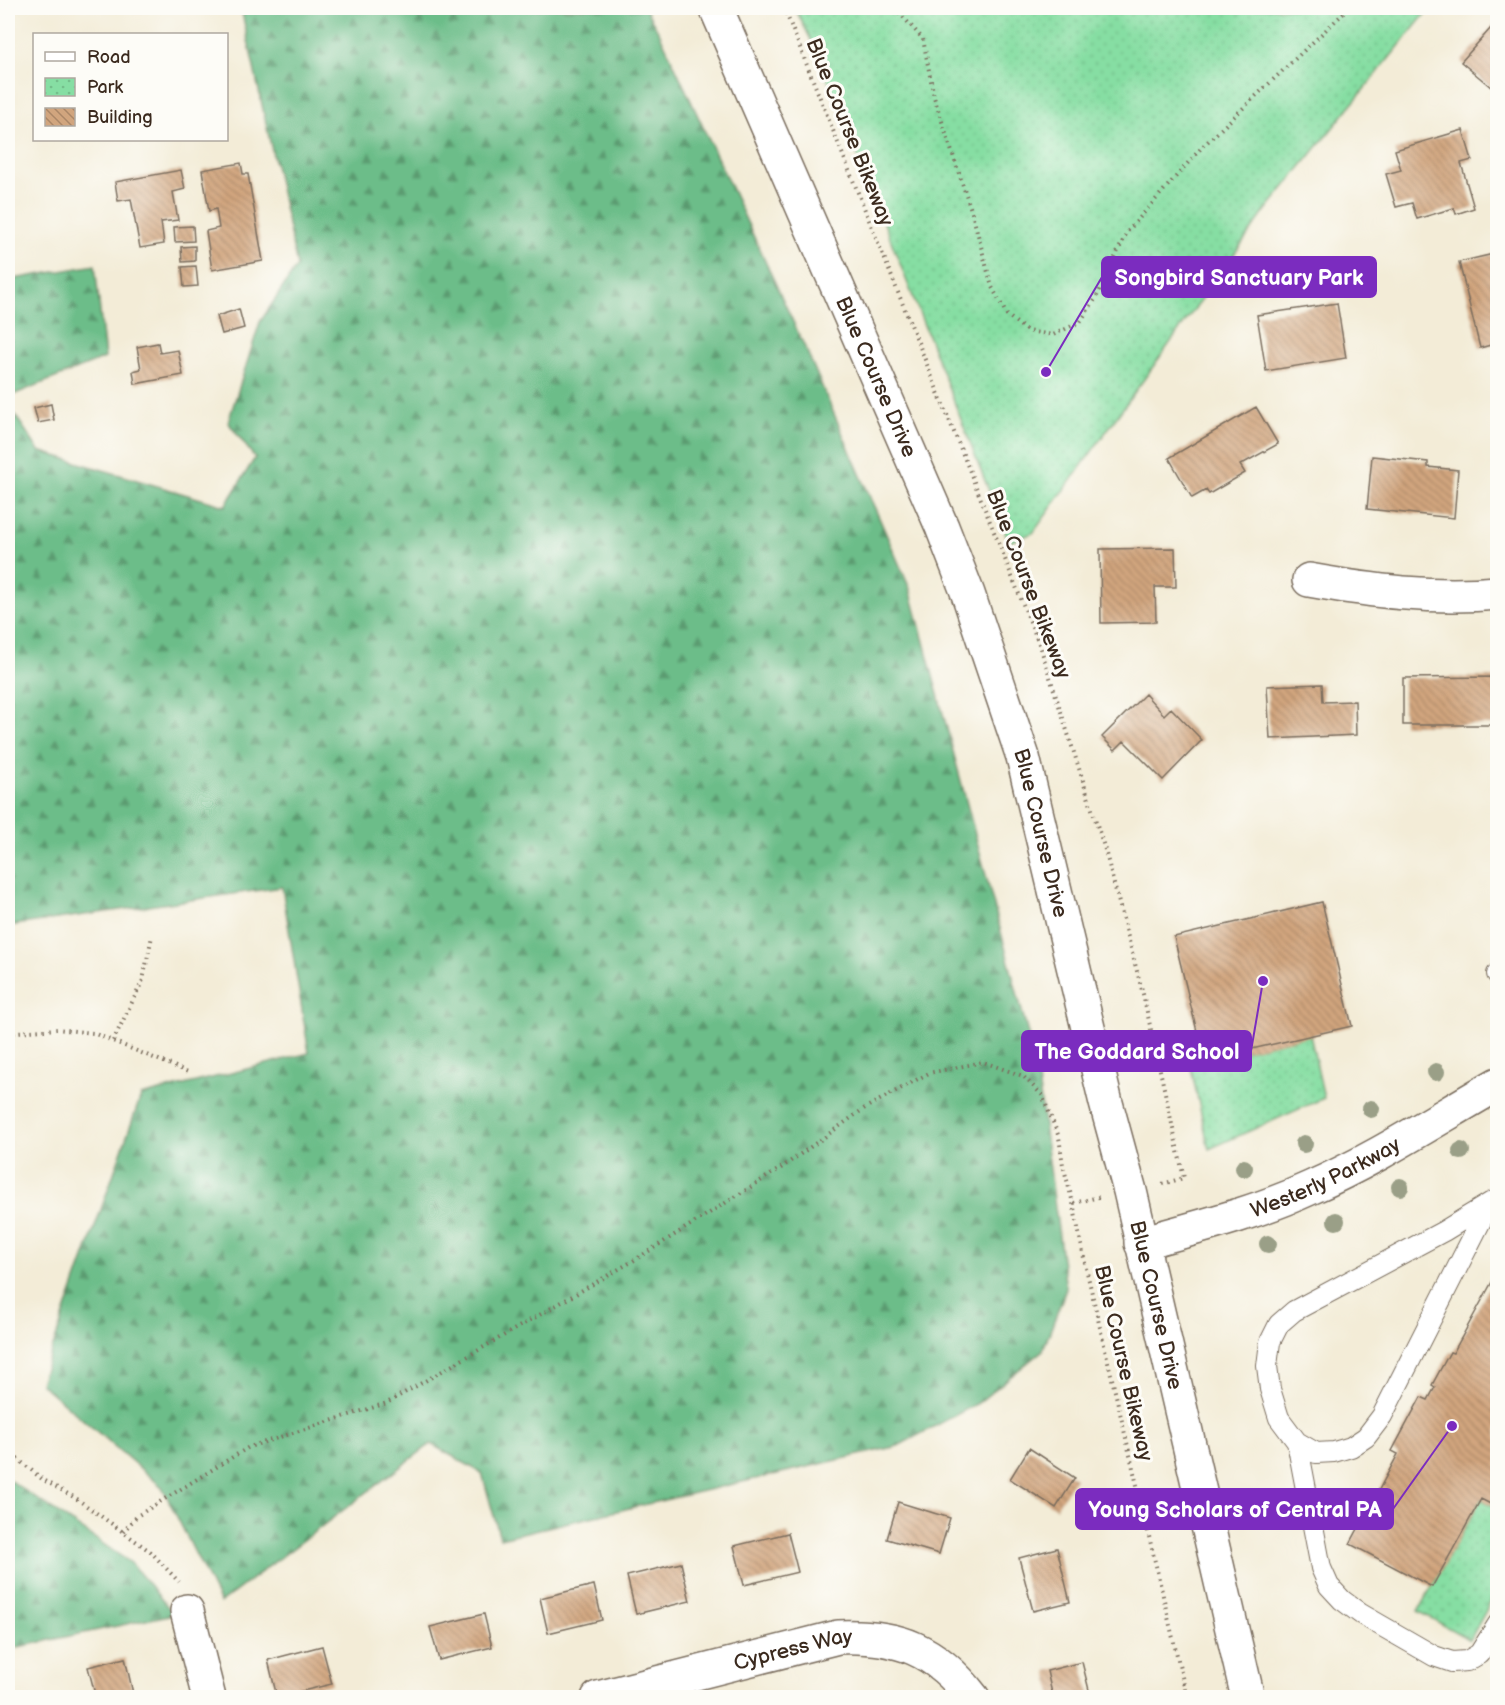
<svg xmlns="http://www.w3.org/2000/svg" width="1505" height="1705" font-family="'Balsamiq Sans',sans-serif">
<defs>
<pattern id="forest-firs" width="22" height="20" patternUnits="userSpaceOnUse" patternTransform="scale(1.5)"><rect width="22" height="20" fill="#6cbd89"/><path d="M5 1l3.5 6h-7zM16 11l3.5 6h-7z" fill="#5a9a6f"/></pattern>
<pattern id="park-dots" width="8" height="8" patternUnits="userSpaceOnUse" patternTransform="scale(1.5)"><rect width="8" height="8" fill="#86dea3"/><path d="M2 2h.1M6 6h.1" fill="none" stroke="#75bf8c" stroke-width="1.8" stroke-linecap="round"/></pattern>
<pattern id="building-back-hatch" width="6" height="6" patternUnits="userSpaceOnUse" patternTransform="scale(1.5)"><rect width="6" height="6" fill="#d1a57e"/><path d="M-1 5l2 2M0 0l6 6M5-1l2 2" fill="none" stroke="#ab8767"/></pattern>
</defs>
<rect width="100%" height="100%" fill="#fdfcf7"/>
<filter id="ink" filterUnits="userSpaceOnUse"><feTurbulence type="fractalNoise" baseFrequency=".0167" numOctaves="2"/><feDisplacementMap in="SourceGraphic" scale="12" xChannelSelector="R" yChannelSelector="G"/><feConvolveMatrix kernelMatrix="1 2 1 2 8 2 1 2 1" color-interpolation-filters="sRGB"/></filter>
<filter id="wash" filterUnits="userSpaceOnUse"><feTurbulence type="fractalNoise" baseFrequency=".008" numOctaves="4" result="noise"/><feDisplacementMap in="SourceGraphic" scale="24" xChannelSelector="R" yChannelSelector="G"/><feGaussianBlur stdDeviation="1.35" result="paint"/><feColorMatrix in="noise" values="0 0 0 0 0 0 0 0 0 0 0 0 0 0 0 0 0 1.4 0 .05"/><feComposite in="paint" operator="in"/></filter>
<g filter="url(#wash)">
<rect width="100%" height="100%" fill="#f3ecd7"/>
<!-- forest -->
<path fill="url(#forest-firs)" stroke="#547454" stroke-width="1.5" d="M241,8H645L660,34L808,354L910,589L1036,1064L1066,1289L1043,1350L978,1403L898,1446L500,1538L482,1473L431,1444L220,1603L162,1487L40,1383L141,1096L309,1053L282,887L8,926V404L39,451L225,506L255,458L228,422L260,322L297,266Z
M95,265L105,358L8,397V280Z
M8,1479L131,1563L174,1614L8,1649Z"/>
<!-- park -->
<path fill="url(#park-dots)" stroke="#608460" stroke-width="1.5" d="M795,8H1430L1266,210L1033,533L1009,542L817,52Z
M1310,1035L1324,1098L1209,1149L1190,1064Z
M1481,1499L1497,1508V1590L1470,1640L1418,1611Z"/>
<g id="blocks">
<!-- building -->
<path fill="url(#building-back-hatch)" d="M1498,20V93L1461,62Z
M1463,130L1472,160L1461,163L1474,208L1456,214L1454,208L1417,219L1412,203L1396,207L1386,174L1401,170L1395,150Z
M241,163L243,174H248L263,261L212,270L206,231L219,228L216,209L209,211L202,170Z
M181,170L185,189L173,192L178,220L161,222L164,244L140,248L131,199L118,201L115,182Z
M193,226L194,241L175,242L174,227Z
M195,246V261L182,262L181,247Z
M1498,253V343L1480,348L1459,262Z
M196,266L198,286L184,287L182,267Z
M1337,303L1346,358L1266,371L1257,315Z
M239,309L244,328L222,334L217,316Z
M158,343L160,353L178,350L183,375L135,384L133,371L141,369L137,347Z
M51,404L54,420L38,423L34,408Z
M1256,407L1278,444L1240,465L1245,473L1209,494L1206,490L1192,498L1169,458Z
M1372,456L1428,462V467L1458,470L1454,518L1367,509Z
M1175,548L1176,587H1155L1156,622L1101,623L1100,549Z
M1497,677V725H1403V678Z
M1322,684L1323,702L1355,701L1356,735L1270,739L1267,686Z
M1145,694L1164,715L1171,708L1202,740L1163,780L1124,741L1115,750L1102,737Z
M1322,902L1352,1026L1204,1060L1174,937Z
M1498,1271V1508L1481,1499L1432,1587L1350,1544L1398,1454L1392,1451L1421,1397L1428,1400L1435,1387L1432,1385L1450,1352L1453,1353Z
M1029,1448L1075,1478L1056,1508L1010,1479Z
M898,1502L950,1518L939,1554L887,1539Z
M788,1533L798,1572L744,1585L734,1546Z
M1057,1548L1070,1602L1033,1611L1019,1558Z
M681,1563L690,1601L636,1614L627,1576Z
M594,1585L602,1620L548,1633L540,1598Z
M484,1614L492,1647L439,1660L430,1627Z
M322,1646L332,1684L277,1697L268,1660Z
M125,1658L134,1698H96L88,1667Z
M1082,1662L1091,1698H1053L1047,1671Z"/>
</g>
</g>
<g filter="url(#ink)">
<use href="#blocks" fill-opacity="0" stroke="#7b6e5f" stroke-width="1.5"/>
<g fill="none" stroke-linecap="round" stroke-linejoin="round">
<!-- lane casing -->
<g stroke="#7b6e5f" stroke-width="22">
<path id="lane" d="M1497,974H1498
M1490,1203L1382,1416L1366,1437L1351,1447L1334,1452L1316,1453L1297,1442L1279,1418L1270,1389L1267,1366L1270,1342L1279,1324L1294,1311L1444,1231L1490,1203L1498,1199
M1297,1442L1321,1568L1329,1586L1342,1600L1361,1614L1434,1656L1452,1662L1467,1661L1479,1654L1498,1624"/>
</g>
<!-- street casing -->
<g stroke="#7b6e5f" stroke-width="36">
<g id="street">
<path d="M1309,580C1371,591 1434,599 1498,593"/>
<path d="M187,1611L209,1698"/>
<path id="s1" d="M598,1698L838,1637C899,1635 935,1649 973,1698"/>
</g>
</g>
<!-- secondary casing -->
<g stroke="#7b6e5f" stroke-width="36">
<g id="secondary">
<path id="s2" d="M716,8L942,527L968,594L1023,757L1106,1103L1130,1191L1248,1698"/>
<path id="s3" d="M1141,1243C1199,1227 1256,1213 1310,1188C1376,1159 1435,1120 1498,1084"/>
</g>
</g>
<!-- path -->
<path stroke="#7b6e5f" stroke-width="4" stroke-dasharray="1.5 4.5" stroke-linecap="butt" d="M784,8L1041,649L1105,850L1143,994L1184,1178L1162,1184
M895,8L923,39L934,97L972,213L992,287L1007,315L1027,331L1053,335L1080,322L1096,298L1127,232L1203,146L1349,8
M8,1035L16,1032L57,1029L93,1033L188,1072
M113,1041L143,980L152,936
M1074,1203L1099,1197
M8,1451L42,1479L77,1499L151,1552L179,1582
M123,1532L137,1516L249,1447L387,1403L633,1261L781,1168L865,1108L929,1073L983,1062L1023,1076L1042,1095L1059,1137L1063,1165L1073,1203L1086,1268L1187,1698"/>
<!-- lane -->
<use href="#lane" stroke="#fff" stroke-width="20"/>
<!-- street -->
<use href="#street" stroke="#fff" stroke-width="33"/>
<!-- secondary -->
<use href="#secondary" stroke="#fff" stroke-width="33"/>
</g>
<!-- trees -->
<g fill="#9a9f87">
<circle cx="1436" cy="1072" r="9"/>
<circle cx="1371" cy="1109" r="9"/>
<circle cx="1304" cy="1144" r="9"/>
<circle cx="1461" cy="1151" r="9"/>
<circle cx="1244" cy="1168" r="9"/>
<circle cx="1400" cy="1187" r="9"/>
<circle cx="1336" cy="1221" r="9"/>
<circle cx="1268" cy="1244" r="9"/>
</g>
</g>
<g text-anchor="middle" stroke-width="6" stroke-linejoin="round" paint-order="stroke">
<!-- street labels -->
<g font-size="21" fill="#3b2a1e" stroke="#fdfcf7">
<text transform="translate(850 132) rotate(68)" y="7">Blue Course Bikeway</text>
<text dy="7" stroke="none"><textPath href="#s2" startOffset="402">Blue Course Drive</textPath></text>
<text transform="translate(1029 584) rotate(69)" y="7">Blue Course Bikeway</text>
<text dy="7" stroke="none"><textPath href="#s2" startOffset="888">Blue Course Drive</textPath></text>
<text dy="7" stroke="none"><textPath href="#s3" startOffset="196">Westerly Parkway</textPath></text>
<text dy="7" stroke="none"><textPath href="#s2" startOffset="1374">Blue Course Drive</textPath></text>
<text transform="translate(1124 1363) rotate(77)" y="7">Blue Course Bikeway</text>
<text dy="7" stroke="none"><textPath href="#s1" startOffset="201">Cypress Way</textPath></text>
</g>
</g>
<!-- callouts -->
<path fill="none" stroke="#7b2cbf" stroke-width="2" d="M1046 372L1102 277M1263 981L1251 1051M1452 1426L1393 1509"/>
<g fill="#7b2cbf" stroke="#fdfcf7" stroke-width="2">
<circle cx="1046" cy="372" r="6"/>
<circle cx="1263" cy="981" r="6"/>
<circle cx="1452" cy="1426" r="6"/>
</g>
<g fill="#7b2cbf" stroke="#7b2cbf" stroke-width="2">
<rect x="1102" y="257" width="274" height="40" rx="6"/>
<rect x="1022" y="1031" width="229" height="40" rx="6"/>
<rect x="1076" y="1489" width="317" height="40" rx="6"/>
</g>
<g font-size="22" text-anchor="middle" font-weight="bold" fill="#fff">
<text x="1239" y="285">Songbird Sanctuary Park</text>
<text x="1137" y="1059">The Goddard School</text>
<text x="1235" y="1517">Young Scholars of Central PA</text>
</g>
<!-- margin -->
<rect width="1505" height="1705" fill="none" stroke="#fdfcf7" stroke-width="30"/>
<!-- legend -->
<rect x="33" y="33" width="195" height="108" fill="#fdfcf7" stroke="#afa8a0" stroke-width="1.5"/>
<rect x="45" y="52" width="30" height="9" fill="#ffffff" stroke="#afa8a0" stroke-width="1.5"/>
<text x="87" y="63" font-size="18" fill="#3b2a1e">Road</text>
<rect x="45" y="78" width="30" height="18" fill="url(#park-dots)" stroke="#afa8a0" stroke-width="1.5"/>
<text x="87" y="93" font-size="18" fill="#3b2a1e">Park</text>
<rect x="45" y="108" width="30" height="18" fill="url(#building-back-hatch)" stroke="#afa8a0" stroke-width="1.5"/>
<text x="87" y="123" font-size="18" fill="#3b2a1e">Building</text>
</svg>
